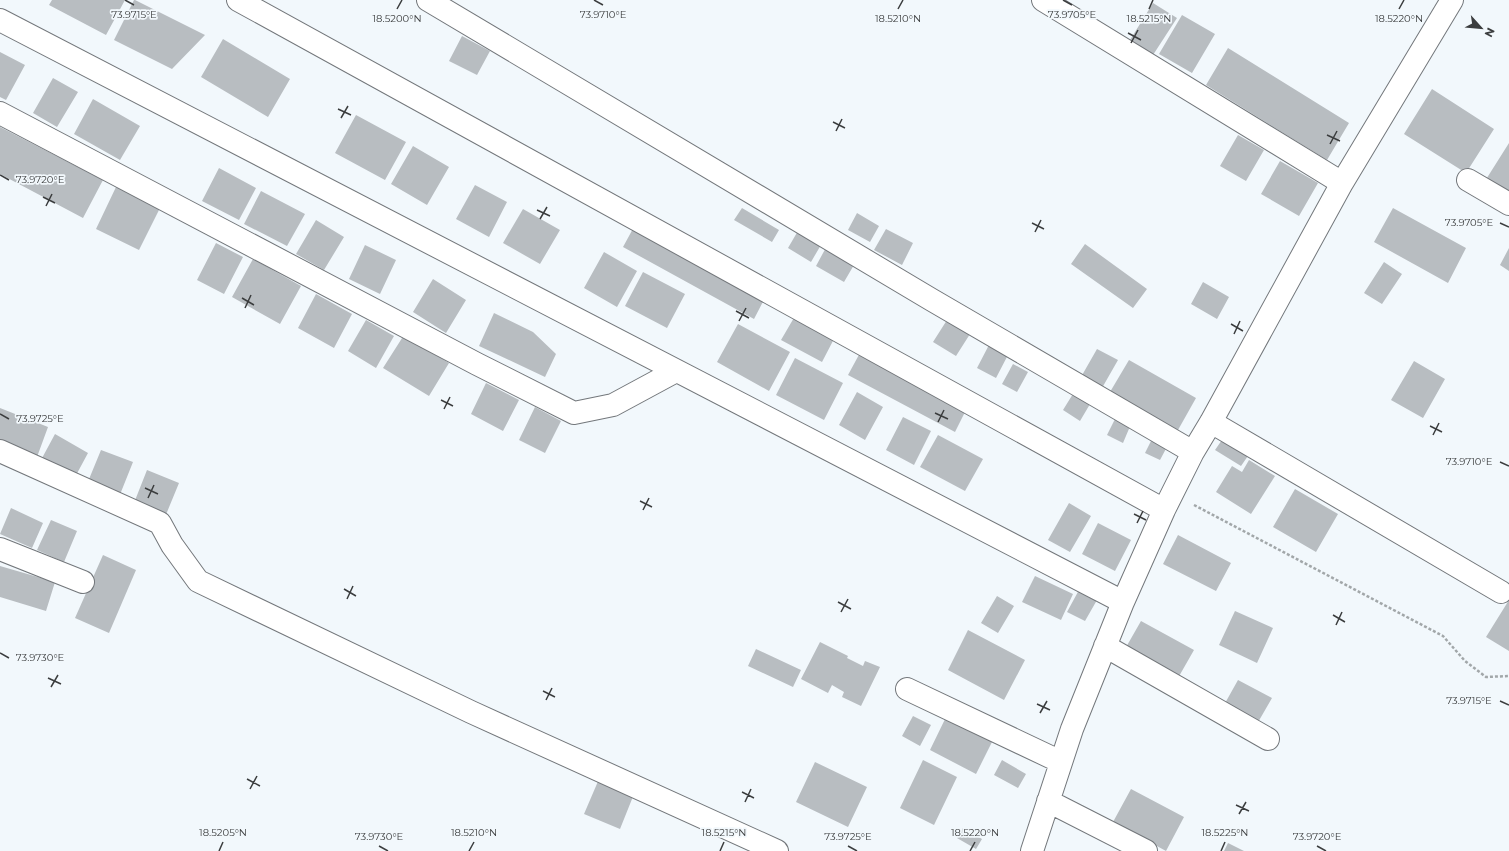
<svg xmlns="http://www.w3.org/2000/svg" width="1509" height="851" font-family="Montserrat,sans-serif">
<rect width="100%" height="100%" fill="#f2f8fc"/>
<!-- building -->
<path fill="#b8bdc1" d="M52,0H125L106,35L49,5Z
M134,0H135L205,35L172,69L114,40Z
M1153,3L1177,18L1153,55L1130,40Z
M1182,15L1215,34L1192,73L1159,54Z
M462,36L490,51L477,75L449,61Z
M223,39L290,79L268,117L201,77Z
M1228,48L1349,123L1327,160L1206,85Z
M0,52L25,65L6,100L0,97Z
M53,78L78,92L57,127L33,113Z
M1432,89L1494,129L1466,173L1404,134Z
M93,99L140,126L120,160L74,134Z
M356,115L406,142L385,180L335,153Z
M0,127L103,180L83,218L0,174Z
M1238,135L1264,150L1246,181L1220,166Z
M1509,143V197L1485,181Z
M413,146L449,167L427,205L391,184Z
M1280,161L1318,183L1299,216L1261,194Z
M219,168L256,188L239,220L202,201Z
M475,185L507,202L489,237L456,219Z
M116,187L160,208L139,250L96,229Z
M261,191L305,214L287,246L244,224Z
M742,208L779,230L772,242L734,220Z
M1393,208L1466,248L1448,283L1374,242Z
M523,209L560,230L540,264L503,243Z
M857,213L879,226L870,242L848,230Z
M316,220L344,237L324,270L296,254Z
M802,224L825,238L811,262L788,248Z
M635,225L766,296L754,319L623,247Z
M886,229L913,243L902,265L874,250Z
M829,242L858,258L844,282L816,266Z
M216,243L243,257L224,294L197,280Z
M1085,244L1147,289L1133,308L1071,264Z
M365,245L396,260L380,294L349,279Z
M1509,248V271L1500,265Z
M604,252L637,271L617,307L584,288Z
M253,259L301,286L280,324L232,297Z
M1384,262L1402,274L1382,304L1364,293Z
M643,272L685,294L667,328L625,306Z
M433,279L466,300L446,333L413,312Z
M1203,282L1229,297L1217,319L1191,304Z
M316,294L352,314L334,348L298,328Z
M494,313L533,332L556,354L545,377L479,346Z
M795,316L835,337L822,362L781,340Z
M366,320L394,336L376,368L348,351Z
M947,320L970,334L956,356L933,342Z
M738,324L790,352L769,391L717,362Z
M404,335L449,363L429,396L383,368Z
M990,343L1009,353L996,378L977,368Z
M1097,349L1118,360L1102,388L1081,377Z
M861,351L967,408L955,432L848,375Z
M795,358L843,383L824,420L776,395Z
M1129,360L1196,398L1178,430L1110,392Z
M1414,361L1445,379L1423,418L1391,400Z
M1013,364L1028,372L1017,392L1002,384Z
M486,383L519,400L503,431L471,414Z
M1076,389L1093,399L1080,421L1063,410Z
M857,392L883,407L865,440L839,425Z
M535,407L561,421L545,453L519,440Z
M0,408L48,427L37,457L0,443Z
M903,417L931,431L914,465L886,450Z
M1116,417L1131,424L1123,443L1107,435Z
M55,434L88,453L74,479L41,460Z
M938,435L983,459L965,491L920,467Z
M1153,437L1168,445L1160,460L1145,453Z
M1224,437L1250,453L1241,466L1215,450Z
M101,450L133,462L119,497L87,484Z
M1249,460L1275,476L1251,514L1216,492L1232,466L1242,472Z
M147,470L179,483L165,517L134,503Z
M1295,489L1338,514L1316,552L1273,527Z
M1069,503L1091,516L1070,552L1048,540Z
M11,508L43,523L32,548L0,534Z
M51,520L77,531L64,562L37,550Z
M1098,523L1131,540L1115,571L1082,554Z
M1178,535L1231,563L1216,591L1163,564Z
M103,555L136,570L109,633L75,618Z
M0,566L55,582L46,611L0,597Z
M1035,576L1073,594L1061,620L1022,602Z
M1079,590L1097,600L1085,621L1067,612Z
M997,596L1014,606L998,633L981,623Z
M1509,600V651L1486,637Z
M1235,611L1273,628L1257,663L1219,645Z
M1141,621L1194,650L1178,678L1125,649Z
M968,630L1025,660L1004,700L948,670Z
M820,642L848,656L847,658L863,666L865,661L880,667L861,706L842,697L844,692L832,685L828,693L801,679Z
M756,649L801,670L793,687L748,666Z
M1238,680L1272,698L1257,724L1224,705Z
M947,715L994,738L976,774L930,750Z
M913,716L931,725L920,746L902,736Z
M923,760L957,777L934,825L900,808Z
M1002,760L1026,774L1018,788L994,775Z
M815,762L867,787L848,827L796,802Z
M599,779L634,794L620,829L584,814Z
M1131,789L1184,817L1166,851L1113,822Z
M963,828L982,839L976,849L957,838Z
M1228,843L1244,851H1224Z"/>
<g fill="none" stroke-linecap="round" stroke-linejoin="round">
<!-- minor casing -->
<g stroke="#73777b" stroke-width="24">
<path id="minor" d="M238,0L1164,510
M428,0L932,300L1193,452
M1043,0L1342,183
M0,20L1123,602
M0,113L477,364L574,413L613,405L676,371
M1468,180L1509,204
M1211,422L1501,592
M0,451L160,523L172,545L198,581L471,712L777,851
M0,549L83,582
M1105,646L1268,739
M907,689L1061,762
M1048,801L1146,851
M1032,851L1072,729L1123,602L1164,510L1193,452L1211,422L1342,183L1452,0"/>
</g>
<!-- path -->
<path stroke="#a2a7a9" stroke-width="2.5" stroke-dasharray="3 2" stroke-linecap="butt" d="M1194,505L1443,636L1465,661L1486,677L1509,676"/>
<!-- minor -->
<use href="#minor" stroke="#fff" stroke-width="22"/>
</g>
<!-- ticks -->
<path fill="none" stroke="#3b3d3e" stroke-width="1.5" d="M125,0L134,5M594,0L603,5M1063,0L1072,5M397,9L402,0M898,9L903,0M1149,9L1153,0M1399,9L1404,0M1128,33L1141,40M1131,43L1138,30M338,109L351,115M341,118L348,106M833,122L845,128M836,131L842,119M1327,135L1340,141M1330,144L1337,131M0,175L9,180M43,197L55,203M46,206L52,194M537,210L550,216M540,219L547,207M1032,223L1044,229M1500,223L1509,227M1035,232L1041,220M242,298L254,305M245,308L251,295M736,311L749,318M739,321L746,308M1231,324L1243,331M1234,334L1240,321M441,400L453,406M444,409L450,397M935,413L948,419M0,414L9,419M938,422L944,410M1430,426L1442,432M1433,435L1439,423M1500,462L1509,466M145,488L158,494M148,498L154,485M640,501L652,507M643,510L649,498M1134,514L1146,520M1137,523L1143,511M344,589L356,596M347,599L353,586M838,602L851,609M841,612L848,599M1333,615L1345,622M1336,625L1342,612M0,653L9,658M48,678L61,684M51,687L58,675M543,691L555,697M546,700L552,688M1500,701L1509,705M1037,704L1050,710M1040,713L1047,701M247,779L260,786M250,789L257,776M742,792L754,798M745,802L751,789M1236,805L1249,811M1239,814L1246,802M379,846L388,851M848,846L857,851M1317,846L1326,851M219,851L223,842M469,851L474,842M720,851L724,842M970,851L975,842M1221,851L1225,842"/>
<g font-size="10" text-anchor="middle" fill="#3b3d3e" stroke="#f2f8fc" stroke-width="3.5" stroke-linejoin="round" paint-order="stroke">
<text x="134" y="18">73.9715°E</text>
<text x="603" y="18">73.9710°E</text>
<text x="1072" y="18">73.9705°E</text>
<text x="397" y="22">18.5200°N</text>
<text x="898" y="22">18.5210°N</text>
<text x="1149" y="22">18.5215°N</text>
<text x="1399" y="22">18.5220°N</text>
<text x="40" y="183">73.9720°E</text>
<text x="1469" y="226">73.9705°E</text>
<text x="40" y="422">73.9725°E</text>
<text x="1469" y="465">73.9710°E</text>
<text x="40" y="661">73.9730°E</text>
<text x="1469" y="704">73.9715°E</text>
<text x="223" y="836">18.5205°N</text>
<text x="474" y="836">18.5210°N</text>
<text x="724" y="836">18.5215°N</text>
<text x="975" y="836">18.5220°N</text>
<text x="1225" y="836">18.5225°N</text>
<text x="379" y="840">73.9730°E</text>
<text x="848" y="840">73.9725°E</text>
<text x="1317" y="840">73.9720°E</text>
</g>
<!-- north arrow -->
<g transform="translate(1481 28) rotate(117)" stroke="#f2f8fc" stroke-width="3" paint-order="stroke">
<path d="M0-3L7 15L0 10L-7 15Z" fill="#3b3d3e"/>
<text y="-6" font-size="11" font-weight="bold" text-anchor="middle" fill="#3b3d3e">N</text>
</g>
</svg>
